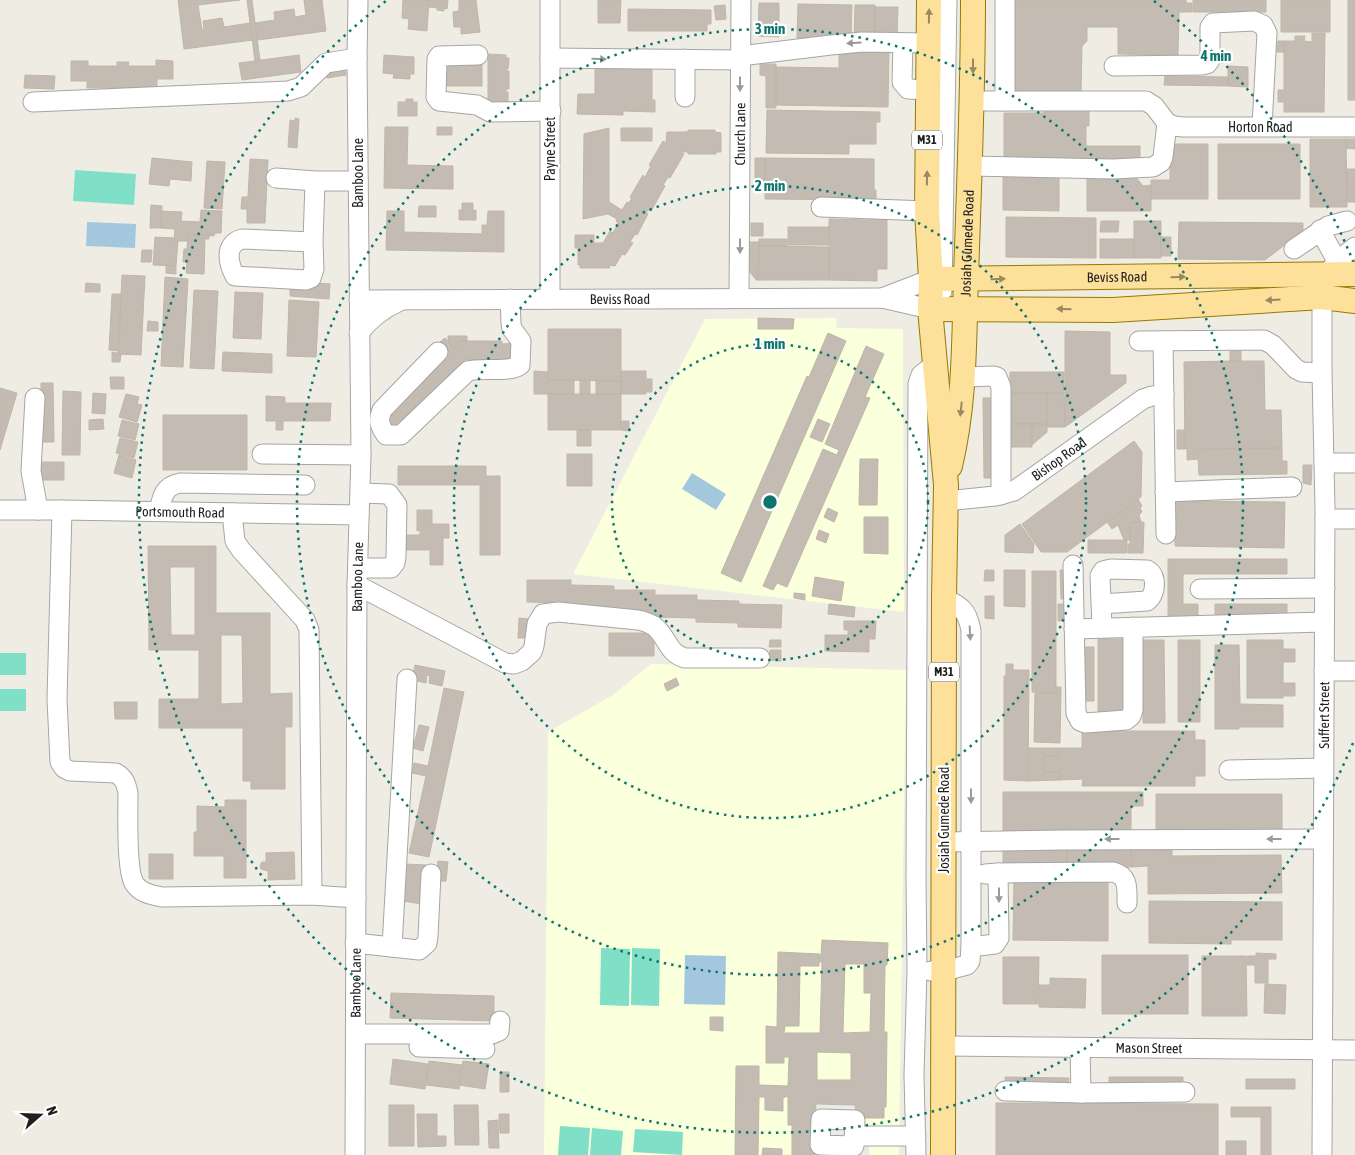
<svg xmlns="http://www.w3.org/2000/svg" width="1355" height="1155" font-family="'Asap Condensed',sans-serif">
<rect width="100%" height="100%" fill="#efede3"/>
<!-- education -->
<path fill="#faffdc" d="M836,318L837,328L903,329L904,612L573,574L705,319Z
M651,664L906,670L899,1155H544L548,732L613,695Z"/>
<!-- pitch -->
<path fill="#80dfc7" d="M75,170L136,174L134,205L73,201Z
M0,653H26V675H0Z
M0,689H26V711H0Z
M601,948L630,949L629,1006L600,1005Z
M632,948L660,949L659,1006L631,1005Z
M560,1126L590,1128L588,1155H558Z
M592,1128L623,1131L621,1155H590Z
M635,1129L683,1132L682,1155L633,1152Z"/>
<!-- parking -->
<path fill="#eaeaea" d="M817,1105H855L857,1130L870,1131L869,1155H815Z"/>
<!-- water -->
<path fill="#a3c8dd" d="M87,222L136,224L135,248L86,246Z
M692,473L726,494L716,510L682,489Z
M685,955L726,956L725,1005L684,1004Z"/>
<!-- building -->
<path fill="#c4bcb3" stroke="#c1b5a6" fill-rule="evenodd" d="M178,0H240L198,5L202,30L204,29L203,21L222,18L224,27L250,23L253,40L184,49Z
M247,0H252L260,60L255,61Z
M304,0H322L326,31L258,40L255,23L275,20L274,12L294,9L295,17L306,15Z
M403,0H429L427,31L408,29L409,19L402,18Z
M429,0H448L447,9L444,8V11L437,10V8L429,7Z
M459,0H476L480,32L461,34V27H454L453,12L459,11Z
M598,0H621L620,23H598Z
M1011,0H1186V3H1192V12H1179L1178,55L1118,54V27H1087V41L1082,46L1081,92L1010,91Z
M1193,0H1266V12H1193Z
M1281,0H1330V32H1281Z
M1348,0H1355V100H1348Z
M759,3H779V37L758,36Z
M798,4L852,5L851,39L797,38Z
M725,5L726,19L716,20L714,6Z
M855,5H875V37H854Z
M875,7H898L897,36L875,35Z
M628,9L711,10V24H707V31H628Z
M1312,33H1325L1324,112H1284V102H1278V90H1284V41H1295V36H1305L1304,41L1312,42Z
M1278,41H1284V52H1277Z
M839,49L889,50L888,107L776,105V67L839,68Z
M488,54L506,55V58H509L508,69H506V71H509V89H506V92H508V103L488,106Z
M299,55L301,72L242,80L239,63Z
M384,55L414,57V74H410V79L393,78L394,74L383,73Z
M156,60L173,61V79H157V88H87V81H71V61H88V66H117V62H129L128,66H156Z
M439,62H482V86H439Z
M595,62L637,67V69H652V100H655V112L623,111V115L577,114L578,94H595Z
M760,64H776V108H766V76L760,75Z
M344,65L346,75L327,78L325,68Z
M1228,66L1248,67V87L1228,86Z
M25,75L55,76L54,89L24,88Z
M1165,76L1228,77V86L1164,85Z
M406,99H413V102H417V116H398V102H406Z
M1044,106H1089V126H1086V146H1140V162L1004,160V113H1044Z
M767,110L880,112V122H876V144H849V154L766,153Z
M295,118L299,119L297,148L288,147L290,120L295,121Z
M385,127H408L407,165L453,166V189L384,188Z
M437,127H452V135H437Z
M609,128V202L622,210L627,202L629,203L632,198L630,197L643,175L645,177L651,166L649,165L663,141L666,143L667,132H688V130H715V132L721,133V152H716V154H688V152H681L684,154L670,178L668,177L663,185L665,186L651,211L648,210L646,213L648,214L637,235L635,234L630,242L633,243L625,255L622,254L615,266L609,265L610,268H580V265H578V248H575V235H594V243H603L610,231L613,233L618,223L616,221L617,219L608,214L583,219L584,134Z
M621,128H652V141H621Z
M1310,139H1346L1347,207H1310Z
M1346,139H1355V149L1346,148Z
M1170,144H1208V199H1151V180H1170Z
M1218,144H1300V199H1218Z
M152,158L192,162L191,181L170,179L169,186L149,184Z
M755,158H765V184H755Z
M765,158L874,159V190H876V200L765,199Z
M250,159L268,160L265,223H247V209H241L242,197H248Z
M207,161L225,162L222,209L204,208Z
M1347,169H1355V202H1347Z
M1003,175L1059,176V211L1003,210Z
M1087,176H1135L1143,186L1151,185V211H1087Z
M462,203H473V211L476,210V220H459V210H462Z
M151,205L162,206L161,228H150Z
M419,206H436V217H418Z
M201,210L222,211L221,233H215L214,236L188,234V241H174L175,229L161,228V211L182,212L181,221L200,222Z
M387,211H404V232L482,234V225H487L488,211H504V252L386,250Z
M868,213L887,214V269H877V281L829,280V219L868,220Z
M1006,217L1096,218V258L1006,257Z
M1101,221H1119L1118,232H1100Z
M1134,221H1161V258H1134Z
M1179,222L1303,223V231L1265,260L1178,259Z
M751,223H763V236H751Z
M788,227H829L828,245H788Z
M188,234L209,235V239H205L204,274L186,273L187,262H183L184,249H187Z
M155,237L175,238L174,241H178L176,266L153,265Z
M1161,237H1171V256H1161Z
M759,239H787V246H759Z
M1100,239H1134V258H1100Z
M748,242H759L758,280H756L747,268Z
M759,246L829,247V280H758Z
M142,250H152L151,262H141Z
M166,265L176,266V274L166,273Z
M122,275L145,276L141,355L118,354Z
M165,277L188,279L183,367L161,366Z
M301,282L330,284L329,299L290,296V287Z
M86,283L100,284V292H85Z
M194,290L218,291L214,369L190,368Z
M235,292L263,293L261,339L233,338Z
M112,294H121L119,351L109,350Z
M289,300L319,302L316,357L287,356Z
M758,318L794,319L793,329H758Z
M148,321L158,322V331H147Z
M548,329H621V381L548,380Z
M1065,331L1110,332V375H1126V383L1065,427Z
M828,333L846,341L741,582L721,573L807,376L809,377Z
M448,336H467V341H460L453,348L448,342Z
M445,338L453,348L460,341H502V344L516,343V360H465L393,430L383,419L400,399L449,352L440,342Z
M866,346L884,354L865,397L870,398L787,587L777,583L773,590L763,586L823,449L837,455L839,450L825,444Z
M1230,351H1241V361H1230Z
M112,352L121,354L120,362H112Z
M223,352L272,354V373L222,371Z
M1230,361H1264L1265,410H1281L1282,448L1185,449L1184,362Z
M534,371L548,372V380H574V394H534Z
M621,371H646V379H652V392H646V394H621Z
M1010,372H1064V393H1010Z
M110,377H124V389H111Z
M580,380H590V394H580Z
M596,380L621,381V394H596Z
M41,383H53L54,442H41Z
M0,388L17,393L0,450Z
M63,391L81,392L80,455H62Z
M93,393L106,394L105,414L92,413Z
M1010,393H1047V424H1010Z
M1047,393H1064L1065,427H1047Z
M126,394L139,397L137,404L142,405L137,422L119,417Z
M548,394H621V430H548Z
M266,396L285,397V403H331L330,421H283V430H276V421H266Z
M983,398H996L997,478H984Z
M163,415H247V470H163Z
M103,419L104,429L89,430V420Z
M818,419L830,424L822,442L810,437Z
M122,420L139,424L135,440L118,436Z
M621,421H629V431L621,430Z
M1010,424H1032V447H1010Z
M1032,424H1047V432L1032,445Z
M577,430H591V446H577Z
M1177,430H1185V449H1177Z
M120,438L138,442L134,458L116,453Z
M1134,441L1142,452L1141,497L1067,552H1041L1022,524Z
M1282,448V461H1287V474L1199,475L1198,459L1187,460V450Z
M567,454H592V486H567Z
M119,455L136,460L132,478L114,473Z
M860,459H878L877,505H859Z
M35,462H64V480H35Z
M1303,465H1312L1311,485L1303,483Z
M398,466H486V476H500V555H480V485H398Z
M1138,499L1142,506L1140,508L1142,512L1139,515L1141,522H1130V540H1124L1118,525L1112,529L1107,522Z
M1175,501L1285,502L1284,548L1175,546Z
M828,508L838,513L834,522L824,517Z
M417,510H432V524H449V538H443V565H430V550H406L405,535H420V530L417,531Z
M864,517H888V554L864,553Z
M1130,522H1144L1143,553H1128V544H1130Z
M1020,524L1034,544L1033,553L1005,552V535Z
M819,530L829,534L826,543L816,539Z
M1088,540H1127V553H1088Z
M148,546H216V613H270V694L292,693V727H285V789H251V781H243V728H159V699H199V650H149ZM170,567H195V635H171ZM221,635H242L243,703L221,704Z
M1168,559H1287V574H1183V604H1198V618H1168Z
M985,570H994V581H984Z
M1004,570H1025V607L1004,606Z
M1060,570H1067V599H1061Z
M1032,571H1056V693L1032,692Z
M815,577L844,582L841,601L812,596Z
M527,580H571V585L614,586V590H655V595H697V600L739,601V604L782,605L781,628L738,627V623L696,622V618L654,617V613L612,612V608L570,607V603L527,602Z
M794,593L805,594V600L794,598Z
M985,596H994V619L985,618Z
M829,604L855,607L854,617L828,614Z
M1058,604H1067V620L1058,621Z
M1215,604H1287V619H1215Z
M519,618L529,619L528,638H518Z
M844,621H876L875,639H869V652L825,651V635H848V630H844Z
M609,633H654V656H609Z
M1098,639H1124V714H1098Z
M770,640H781V647H769Z
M1143,640H1164L1165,723H1143Z
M1178,640H1200V722H1178Z
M1247,640H1283V649H1295V662H1283V683H1295V696H1283V698H1247Z
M1215,645H1239L1240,704L1283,705V727H1239V729H1215Z
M1082,647H1094V701H1082Z
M770,650H781V661L769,660Z
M1006,664H1013V670H1029L1028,781L1004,780V676H1006Z
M415,665L445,671L442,686L429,683L430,676L427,675L426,683L412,680Z
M676,678L679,685L667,691L664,684Z
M1056,687H1061L1060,743L1034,742L1035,693H1056Z
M444,688L464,692L429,857L409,853L426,776L412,773L414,763L428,766Z
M114,702H137V719H115Z
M419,725L429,727L423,751L413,748Z
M1082,731H1195V740H1205V776H1195V786H1082L1083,779L1060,780V772H1044V756H1059V748H1082Z
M1028,748H1059V756H1044V772H1060V780L1028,781Z
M1003,792H1143V806H1131V838L1003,832Z
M1156,794H1282V832H1156Z
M225,800H246V878H224V856H194V832H197V806L225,807Z
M1067,849V867H1003V850Z
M1067,849L1131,850L1132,867H1067Z
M1131,850H1172V856L1281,855L1282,893L1148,894V866L1132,867Z
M294,852L295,879L268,880V871L261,869L260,865L262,862H266V853Z
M149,854H173V879H149Z
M438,861L448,862L446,881H436Z
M405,864L426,865L422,904L402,901Z
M1014,879H1108V941L1013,940Z
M1149,901L1282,902V940H1231V944L1149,943Z
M822,940L888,943L887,965H885L884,1032H887L886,1107H884V1118H856L855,1105L816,1104L815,1155H792V1125H788V1096L783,1098V1111L765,1110V1097H759L758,1155H735L736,1066H759V1085L788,1086L789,1057H784V1063H766V1026L777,1027L778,952L820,954V956H821ZM819,962H822L820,1033H784L785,1026H799L800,966H819ZM845,964H864V993H871L870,1032L843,1033ZM817,1052L851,1053V1080H817Z
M1256,953L1276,954V959H1268V983H1255V965H1247V956H1256Z
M1102,955H1188V1014H1102Z
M1202,956H1246L1247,1016H1202Z
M1003,957H1039L1038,1004H1003Z
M1050,978L1086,979L1085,1008L1039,1007V985H1050Z
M1265,984L1286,985L1285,1014L1264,1013Z
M391,993L494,996V1021L390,1018Z
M710,1017H723V1031L710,1030Z
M393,1059L428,1064L425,1089L390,1084Z
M429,1061L462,1065L459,1089L426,1085Z
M463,1061L489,1064L485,1089L459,1085Z
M500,1072H509V1092H500Z
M1005,1077L1069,1078L1068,1088L1005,1087Z
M1109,1077H1183V1087H1109Z
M1246,1079H1295V1089H1246Z
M996,1103L1218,1104V1155H996Z
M389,1105H414V1146H389Z
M454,1105H478L479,1145H455Z
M1231,1107H1271V1155H1261V1117H1231Z
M417,1114H437V1136H446V1146L418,1147Z
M499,1114H509V1133H500Z
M498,1120L499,1148H489L488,1121Z
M1226,1141H1246V1155H1226Z
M763,1148L782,1149V1155H762Z"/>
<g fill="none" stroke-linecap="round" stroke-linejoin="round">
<!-- minor casing -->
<g stroke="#a5a5a5" stroke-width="21">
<g id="minor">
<path d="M550,0V298"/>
<path d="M1005,0V101"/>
<path d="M903,43L902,82L908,89L928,90"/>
<path d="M478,55L439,56L437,59L436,97L439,101L477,105L490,112L551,111"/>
<path d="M740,56L831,45L862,42L928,43"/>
<path d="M550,58L740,60"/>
<path d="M1114,66L1202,65L1207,64L1210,60V27L1213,23L1254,21L1263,25L1267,33L1262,126"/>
<path d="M685,97V59"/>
<path d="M33,102L288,91L301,87L326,63L357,58"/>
<path id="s1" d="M1167,123L1174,126L1183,127H1355"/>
<path d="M970,166L1113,169L1153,167L1161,162L1163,157L1167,123L1154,106L1146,101H972"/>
<path d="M276,178L315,181"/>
<path d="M821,207L927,211"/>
<path d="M1320,230L1337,261"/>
<path d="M313,242L242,239C224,244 228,263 235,276L306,280L311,278L314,269L313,242L315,181H358"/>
<path d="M1294,249L1328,226L1347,221"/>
<path d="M942,291L947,0"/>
<path id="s2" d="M739,298L741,0"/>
<path d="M882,298L931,279"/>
<path id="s3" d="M359,300L882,298L930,309"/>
<path d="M359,333C370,318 382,309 400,301"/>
<path d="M1139,341L1264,340L1273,345L1296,369L1302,372L1322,373"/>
<path d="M1163,341L1166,534"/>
<path d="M438,352L382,410C378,420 379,425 386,435H401L468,371C482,367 510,373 520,365L521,341L512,329L511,323L510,299"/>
<path d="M964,377L994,376L997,377L1001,387V495"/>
<path d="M35,398L31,471L38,510"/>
<path d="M262,454L361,455"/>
<path d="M1324,463H1355"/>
<path d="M1165,492L1292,487"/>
<path id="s4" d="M946,501L995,496L1014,491L1143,399L1152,396L1164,394"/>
<path id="s5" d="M0,510H62L359,515"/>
<path d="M62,510L57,699L60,762L64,768L70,771L116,773C124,778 126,783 128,793C128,811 126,869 134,883C140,893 152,895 162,897L312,895L356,898"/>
<path d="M159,511C162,497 164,486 180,483L305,485"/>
<path d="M232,513L235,541L241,550L305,620L309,630L312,895"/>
<path d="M1325,519H1355"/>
<path d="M1073,565L1076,713L1080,721L1085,723L1126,720L1131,716L1133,710V627"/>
<path d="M358,568H391L395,563L396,557L397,505L389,494L361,493"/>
<path d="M357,585L505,663L514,664L522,661L532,652L534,646L537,624L543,614L558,612L638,620C644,621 649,623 654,626C667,636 668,654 685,658H760"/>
<path d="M1200,589L1325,588"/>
<path d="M1101,604L1147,601C1156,595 1158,575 1147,570L1111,569L1103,571L1100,576L1102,628"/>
<path d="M1074,629L1324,622"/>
<path d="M1324,671H1355"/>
<path d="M1229,770L1323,768"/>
<path d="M944,842L1064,840L1323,839"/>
<path d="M998,873L1113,872C1129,876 1127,889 1127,903"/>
<path d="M355,943L419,950L427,943L428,937L431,874"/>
<path d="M392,947L407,679"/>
<path d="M971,947L995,944L999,938L998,873L985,874"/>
<path d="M931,971H944L967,965L970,961L971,947V630C967,610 961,606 944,598"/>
<path d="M356,1034H492L499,1031L500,1021"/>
<path id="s6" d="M944,1046L1355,1050"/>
<path d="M419,1047L485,1049"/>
<path d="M1080,1048L1081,1093"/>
<path d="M1005,1091L1081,1093L1185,1092"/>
<path d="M821,1119L855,1120L854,1146L820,1145Z"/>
<path d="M854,1136H916"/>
<path id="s7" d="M355,1155L357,585L361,455L357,58L358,0"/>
<path d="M916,1155L914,1075L917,971L916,877L918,384L921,375L935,364"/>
<path id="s8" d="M1322,1155L1325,508L1322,373V297L1326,276L1337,261L1355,247"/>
</g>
</g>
<!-- major casing -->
<g stroke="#977a00" stroke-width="26">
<g id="major">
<path d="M929,0L927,211L931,279L930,309L946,485L944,598L943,1155"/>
<path id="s9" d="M931,279L1355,274"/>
<path d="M930,309L1113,310L1322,297L1355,301"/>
<path id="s10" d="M950,466C965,403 964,342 966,277C969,185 973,93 973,0"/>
</g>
</g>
<!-- minor -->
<use href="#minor" stroke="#fff" stroke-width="19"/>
<!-- major -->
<use href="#major" stroke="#fde09a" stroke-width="24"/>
</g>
<!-- one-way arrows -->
<defs><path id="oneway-solid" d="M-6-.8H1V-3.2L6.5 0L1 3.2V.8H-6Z" transform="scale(1.25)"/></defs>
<g fill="#998962">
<use href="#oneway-solid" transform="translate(929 16) rotate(-89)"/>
<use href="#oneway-solid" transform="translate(973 66) rotate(90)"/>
<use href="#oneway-solid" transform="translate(927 178) rotate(-89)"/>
<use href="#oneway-solid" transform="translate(1178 277) rotate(-1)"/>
<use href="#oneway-solid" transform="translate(998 279) rotate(-1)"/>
<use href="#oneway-solid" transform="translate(1273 300) rotate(177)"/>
<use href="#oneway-solid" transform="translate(1064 309) rotate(-179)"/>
<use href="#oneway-solid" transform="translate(961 409) rotate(96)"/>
</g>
<g fill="#9a9a9a">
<use href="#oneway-solid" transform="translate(854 43) rotate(176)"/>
<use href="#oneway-solid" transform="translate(599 59) rotate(1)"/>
<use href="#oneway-solid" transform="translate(740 84) rotate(90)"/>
<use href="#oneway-solid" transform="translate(740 246) rotate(90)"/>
<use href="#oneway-solid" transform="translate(970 633) rotate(87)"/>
<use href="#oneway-solid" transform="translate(971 796) rotate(90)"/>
<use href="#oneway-solid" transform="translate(1112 839) rotate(180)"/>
<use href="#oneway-solid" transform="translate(1274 839) rotate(180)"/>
<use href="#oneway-solid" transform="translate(999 895) rotate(90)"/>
</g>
<!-- distance rings -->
<g fill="none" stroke="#0f766e" stroke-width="2.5" stroke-dasharray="2.5 5">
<circle cx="770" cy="502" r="158"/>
<circle cx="770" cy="502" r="316"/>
<circle cx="770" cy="502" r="473"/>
<path d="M1353 743A631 631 0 1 1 386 1M1154 1A631 631 0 0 1 1353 261"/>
</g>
<g text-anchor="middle" stroke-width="4.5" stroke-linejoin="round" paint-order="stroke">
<!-- shield labels -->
<g fill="#fff" stroke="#626262" stroke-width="1">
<rect x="912" y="130.5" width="30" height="19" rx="4"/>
<rect x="929" y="662.5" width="30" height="19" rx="4"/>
</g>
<g font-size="12" font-weight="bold" fill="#1e1e1e">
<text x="927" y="144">M31</text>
<text x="944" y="676">M31</text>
</g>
<!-- street labels -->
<g font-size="14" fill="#1e1e1e" stroke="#fff">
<text dy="5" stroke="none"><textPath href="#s1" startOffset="94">Horton Road</textPath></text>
<text dy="5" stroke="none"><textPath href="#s2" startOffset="164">Church Lane</textPath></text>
<text transform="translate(550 149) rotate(-90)" y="5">Payne Street</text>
<text transform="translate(358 173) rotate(-90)" y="5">Bamboo Lane</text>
<text dy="5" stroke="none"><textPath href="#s10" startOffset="224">Josiah Gumede Road</textPath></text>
<text dy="5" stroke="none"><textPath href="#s9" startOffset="186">Beviss Road</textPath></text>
<text dy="5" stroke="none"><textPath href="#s3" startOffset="261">Beviss Road</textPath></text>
<text dy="5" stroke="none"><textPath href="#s4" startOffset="124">Bishop Road</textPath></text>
<text dy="5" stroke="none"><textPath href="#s5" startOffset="180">Portsmouth Road</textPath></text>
<text dy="5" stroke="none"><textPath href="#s7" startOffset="578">Bamboo Lane</textPath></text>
<text dy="5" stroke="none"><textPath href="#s8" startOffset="440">Suffert Street</textPath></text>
<text transform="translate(944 820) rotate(-90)" y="5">Josiah Gumede Road</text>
<text dy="5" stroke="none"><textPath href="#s7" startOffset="172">Bamboo Lane</textPath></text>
<text dy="5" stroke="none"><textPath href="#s6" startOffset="205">Mason Street</textPath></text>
</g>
</g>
<circle cx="770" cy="502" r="8" fill="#0f766e" stroke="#fff" stroke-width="2.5"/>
<g font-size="15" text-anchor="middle" font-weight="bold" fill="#0f766e" stroke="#fff" stroke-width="4.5" stroke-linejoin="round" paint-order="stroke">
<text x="770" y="34">3 min</text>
<text x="1216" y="61">4 min</text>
<text x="770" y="191">2 min</text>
<text x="770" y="349">1 min</text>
</g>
<!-- north arrow -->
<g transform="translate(40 1115) rotate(70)" stroke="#ffffff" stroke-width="4" paint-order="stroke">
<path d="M0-4L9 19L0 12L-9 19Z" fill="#1e1e1e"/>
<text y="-8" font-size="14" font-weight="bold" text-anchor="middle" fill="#1e1e1e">N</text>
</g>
</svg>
